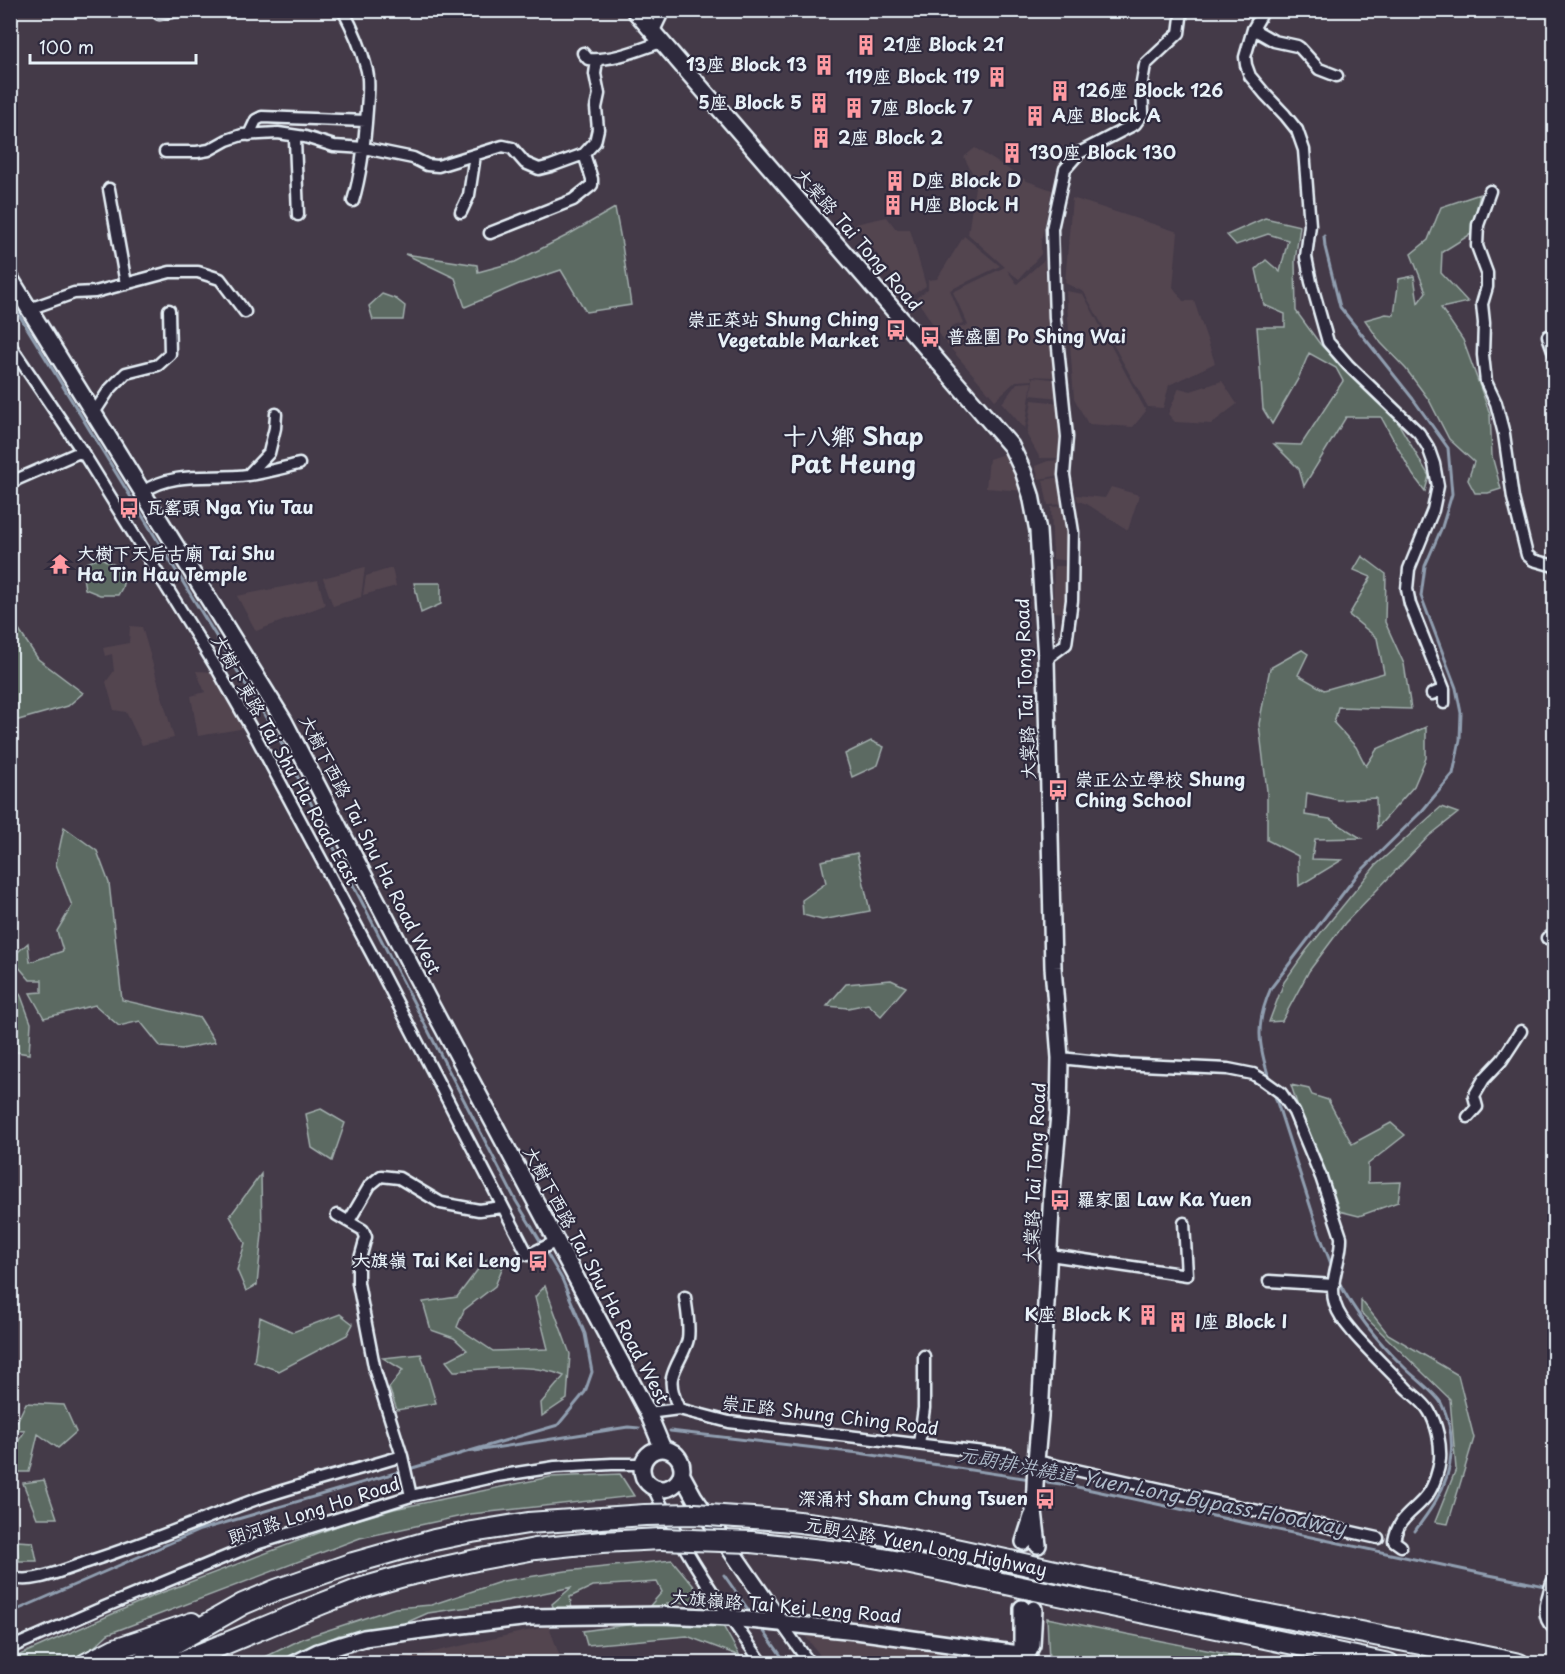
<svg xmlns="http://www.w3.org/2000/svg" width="1565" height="1674" font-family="'Playpen Sans','LXGW WenKai TC',sans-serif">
<rect width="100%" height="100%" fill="#443a48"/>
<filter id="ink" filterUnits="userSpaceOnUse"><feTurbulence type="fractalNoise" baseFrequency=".0167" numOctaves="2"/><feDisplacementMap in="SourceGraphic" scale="12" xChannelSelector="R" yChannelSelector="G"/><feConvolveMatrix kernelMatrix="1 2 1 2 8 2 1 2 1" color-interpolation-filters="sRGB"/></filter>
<g filter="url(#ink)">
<!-- built -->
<path fill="#534550" d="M975,148L1027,181L1052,190L1041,241V254L1019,279L1007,270L1017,284L1044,260L1055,377L1031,376L1033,380V377L1061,380L1059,398L1031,395L1033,380L1016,381L995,400L946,343L955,336V329L968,325L953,292L1005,267L968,234L976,180L964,157Z
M1072,198L1178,232L1173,287L1183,301H1194L1215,363L1169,385L1163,408L1148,407L1084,292L1065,283Z
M887,217L896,229H910L926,286L909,297L855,224Z
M964,236L1000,266L950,290L963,323L951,327L952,335L943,340L916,298L928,289V280L937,279Z
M1066,291L1083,294L1146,411L1133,427L1088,424L1074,398Z
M1222,381L1237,404L1211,424L1175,422L1168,414L1179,388L1191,391Z
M1032,382L1025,429L1002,403L1017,383Z
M1032,400L1061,403L1059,458H1040L1027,435Z
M1010,452L1023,491L986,488L989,459Z
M1063,460L1062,475L1039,479L1035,466L1048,461Z
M1061,477L1066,504L1048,505L1043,480Z
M1111,487L1139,495L1128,530L1087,504L1078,501L1076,495L1105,498Z
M1066,506L1070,561L1053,559L1051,507Z
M1054,566H1067L1066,613L1053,612Z
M365,567L361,597L333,606L323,578Z
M392,568L396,586L363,595L366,576Z
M318,580L325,605L256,631L237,596Z
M130,626L142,627L174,738L142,745L126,712L114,710L106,682L114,671L112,654L105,656L103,648L129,643Z
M196,671L217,672L246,728L198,736L191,696L205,692Z
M549,1626L562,1663H384Z
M802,1632L1017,1659L1016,1664L826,1663Z"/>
<!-- green -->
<path fill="#5b6b62" stroke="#a2aead" stroke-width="1.5" d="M1480,194L1471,234L1442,252L1441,273L1468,302L1441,308L1463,340L1490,414L1492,456L1501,489L1488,493H1475L1468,480L1474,462L1449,439L1429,400L1406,369L1381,343L1365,320L1386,314L1394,315L1399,279L1414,276L1418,303L1426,292L1411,254L1428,240L1441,207Z
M615,208L622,245L631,305L586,312L561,270L519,284L465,307L455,278L405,254L477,265L478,272L515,262L566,236Z
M1265,218L1300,226L1295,261L1296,311L1320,344L1397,421L1429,476L1425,491L1413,475L1381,417H1346L1304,486L1299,469L1274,444L1301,445L1343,381L1336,368L1309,353L1298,379L1272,424L1263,409L1257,327H1285V314L1264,305L1256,269L1266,260L1280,272L1288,240L1268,234L1236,245L1227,235Z
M382,294L396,299L405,306L403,320H373L369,306Z
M1362,556L1386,574L1385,622L1404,664L1411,709L1338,707L1334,723L1356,747L1366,766L1377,749L1426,727V758L1414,786L1377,828L1376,798L1338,800L1307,793L1305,815L1330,819L1361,838L1315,839L1312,859L1342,860L1299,886L1298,856L1267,840V791L1259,724L1270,668L1302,650L1308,654L1298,675L1324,690L1384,673L1377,638L1349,615L1371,577L1354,570Z
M101,558L117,566L125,575L122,588L118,595H100L85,589L82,571L86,563Z
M414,583H441V604L421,613Z
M10,617L38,659L83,693L68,706L15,721L10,700Z
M871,741L884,747L878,765L852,777L845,754Z
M1441,807L1458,813L1429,836L1345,923L1309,971L1282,1021L1269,1022L1284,982L1306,951L1376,865Z
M64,827L97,851L109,883L122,1000L200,1018L215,1042L182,1049L161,1047L140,1021L119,1026L95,1005L44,1018L30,993L42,992V980H30L11,958L28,943L30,962L63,951L57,931L72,906L56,864Z
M857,853L870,911L822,920L803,915L802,900L826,883L821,861Z
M11,980L21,996L31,1023L29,1054L11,1051Z
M891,980L906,987L881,1016L868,1004L848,1008L827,1006L846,984Z
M1291,1085L1309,1089L1312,1095L1328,1100L1352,1144L1391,1123L1405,1135L1368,1164V1183L1401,1182L1398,1202L1359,1216L1331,1209Z
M321,1109L345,1123L332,1161L312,1148L306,1114Z
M261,1174L262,1234L257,1285L246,1291L237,1270L245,1243L230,1216Z
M508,1254L495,1286L464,1310L457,1327L493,1351L548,1349L535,1297L545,1286L570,1354L567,1399L542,1416L541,1403L564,1376C532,1362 488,1369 454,1371L446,1361L467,1350L454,1338L431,1330L423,1302L457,1297L485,1260Z
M1361,1300L1388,1334L1458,1375L1474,1438L1448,1524L1435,1522L1456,1469L1450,1399L1361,1313Z
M340,1314L353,1324L347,1335L279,1371L254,1362L260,1317L293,1332Z
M421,1354L436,1403L397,1410L389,1388L403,1370L383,1358Z
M26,1403L64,1405L76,1432L58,1448L38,1434L29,1472H18L14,1448L25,1431L13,1430Z
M620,1474L634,1496L471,1514L360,1538L108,1634L93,1648L63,1663H11V1660L22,1654L153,1596L340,1525L394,1509L550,1477Z
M44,1480L57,1518H37L23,1483Z
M17,1541L33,1542L37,1561H19Z
M672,1560L707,1602L667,1603L678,1622L723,1626L740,1656L687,1636L587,1645L583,1631L634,1624L662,1592L657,1582L593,1586L570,1597L573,1616L558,1620L552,1604L572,1587L496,1603L428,1613L394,1628L339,1635L280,1663L251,1664L304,1638L395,1608L431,1605L503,1581L566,1571Z
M1047,1618L1271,1663H1052L1049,1662Z"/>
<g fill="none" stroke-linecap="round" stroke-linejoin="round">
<!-- stream -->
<path stroke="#909eb0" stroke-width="3" d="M10,300L281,742L302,786L516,1201L542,1244
M1270,1081C1258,1044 1255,1024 1271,988L1357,875L1422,811L1453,774L1460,740L1461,713L1456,688L1421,596L1425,566L1442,527L1452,494L1448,448L1413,399L1340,307L1325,247L1324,236
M1274,1093L1319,1233L1333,1269
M1338,1280C1355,1314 1378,1342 1405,1368C1414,1377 1435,1393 1441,1403C1457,1433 1454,1471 1436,1500C1430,1511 1422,1521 1415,1531
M670,1431L859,1453L1030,1479
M475,1451L628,1427L639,1428
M463,1453L558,1425L585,1392L592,1372L585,1334L562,1279L545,1250
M409,1469L463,1453
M1039,1481L1068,1485L1484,1574L1550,1587
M724,1575L752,1615
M10,1613L200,1530L402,1471
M760,1626L787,1664"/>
<!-- secondary-tunnel -->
<path stroke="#5d5562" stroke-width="15" stroke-dasharray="15 8" stroke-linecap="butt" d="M1035,1599L1038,1545
M1022,1608L1024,1542"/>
<!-- street casing -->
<g stroke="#e8f1f8" stroke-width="15">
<path id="street" d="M343,10C353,29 361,47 366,67C370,79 368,96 367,109C365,140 362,171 353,201
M1248,10L1261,15
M1264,10L1253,29L1245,57L1246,65L1250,76L1265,94L1285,115L1297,130L1304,150L1310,225L1306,257L1311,282L1328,342L1348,365L1419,433L1428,447L1434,464L1438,486L1433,510L1409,569L1407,589L1410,604L1444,689V703
M159,14L183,10
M1253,29L1274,41L1297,46L1300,48L1319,69L1337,76
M653,33L664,10
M583,53L588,59C613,61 638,50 661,42
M249,135L256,120L262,117L366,121
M165,152H197L209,150L227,140L242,135L278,133L305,137L334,146L364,148L413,158L427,165L438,166L503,146L512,148L525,163L539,169L551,166L584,154L595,142L598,129L596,108L599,94L595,74L597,60
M109,189L126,284
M1490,191L1478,225L1477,246L1487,273V287L1482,304L1484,323L1483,355L1486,382L1496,403L1504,434L1513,498L1527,555L1533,560L1554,566
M461,212L469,195L475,155
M298,215L295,140L298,136
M490,233L573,200L592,185V179L584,154
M29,309L74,293L95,292L170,272H198L220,279L245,312
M1548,336L1554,353
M10,345L82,451L216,667L255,735L377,964L528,1255L557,1241
M94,413L109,390L126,373L158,365L170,354L169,310
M248,475L269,453L275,428L276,414
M10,484L18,479L82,451
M143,492C174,470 213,480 248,475C265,473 282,468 299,464
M1046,659L1066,644L1072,600L1073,532L1064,475L1067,437L1055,318L1052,229L1065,169L1079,153L1135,124L1143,113L1142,82L1145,65L1179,33L1182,10
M1432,694L1444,689
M1547,938L1554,936
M1060,1058L1119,1064L1228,1069L1253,1074L1263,1080L1281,1093L1294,1112L1321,1177L1341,1237C1342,1259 1328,1282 1335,1304C1339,1317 1347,1325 1355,1335C1371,1353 1389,1370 1406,1388C1413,1395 1424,1402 1429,1411C1437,1424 1441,1444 1440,1459C1439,1470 1434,1485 1428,1494C1415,1512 1398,1516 1394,1541L1401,1546
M1468,1117L1477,1107L1474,1096L1484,1079L1502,1060L1521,1031
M337,1215L363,1230L366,1237L358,1266V1283L375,1371L402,1456L411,1496
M349,1221L370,1185L381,1176L399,1178L441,1203L479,1210L503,1207
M1050,1255L1187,1275L1184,1223
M1269,1281L1334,1285
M679,1409C675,1400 670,1388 672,1378C675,1364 685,1353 688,1339C690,1325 687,1311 685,1297
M648,1413L679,1409L729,1422L1009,1455
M919,1444L924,1408V1356
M1036,1461L1378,1538
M653,1487C681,1549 723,1609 763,1664
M10,1575C24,1589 76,1565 93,1560C149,1542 202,1519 257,1499C304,1483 354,1471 402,1456
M781,1623L810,1664
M10,1648L97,1610L259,1543L411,1496L497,1476L555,1467L612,1464H642"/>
</g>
<!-- secondary casing -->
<g stroke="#e8f1f8" stroke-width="20">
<path id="secondary" d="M634,10L1011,446L1023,471L1031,495L1038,531L1046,659L1053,967L1060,1058L1059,1115L1052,1191L1040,1416L1036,1461L1034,1511L1038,1545
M10,278L284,721L432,1007L648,1413L663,1449
M642 1469a20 20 0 1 1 40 0a20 20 0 1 1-40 0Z
M682,1475L694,1497L781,1623
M1024,1542L1032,1517
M1554,1584C1551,1597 1542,1615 1554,1625
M1022,1608V1645L1026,1652
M294,1664L318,1652L364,1638L422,1630L530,1617L662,1615L730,1618L856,1631L1027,1655
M1026,1664L1027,1655L1032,1645L1034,1609"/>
</g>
<!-- highway casing -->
<g stroke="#e8f1f8" stroke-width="24">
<path id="highway" d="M736,1517C868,1523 998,1560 1128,1587C1258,1614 1389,1636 1519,1664
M751,1542L849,1553L906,1563L1389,1664
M86,1664L115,1649L192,1623
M137,1664L243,1604L276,1590L353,1563L434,1540L472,1532L528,1523L645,1515
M176,1664L321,1604L362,1588L404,1576L476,1560L535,1549L602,1542L661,1539"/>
</g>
<!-- street -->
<use href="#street" stroke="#2f2a3d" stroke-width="10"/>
<!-- secondary -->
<use href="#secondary" stroke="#2f2a3d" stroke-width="15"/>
<!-- highway -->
<use href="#highway" stroke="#2f2a3d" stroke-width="20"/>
<!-- highway-bridge casing -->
<g stroke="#e8f1f8" stroke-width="24" stroke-linecap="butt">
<path id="highway-bridge" d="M645,1515L695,1514L736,1517
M661,1539L751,1542"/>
</g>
<!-- highway-bridge -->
<use href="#highway-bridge" stroke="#2f2a3d" stroke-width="20"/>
</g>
</g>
<!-- icons -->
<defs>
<g id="building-bare" transform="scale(1.62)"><path d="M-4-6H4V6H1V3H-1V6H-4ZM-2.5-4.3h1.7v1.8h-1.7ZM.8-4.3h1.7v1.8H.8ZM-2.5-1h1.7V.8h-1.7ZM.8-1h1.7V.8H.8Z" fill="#ff9aa2" stroke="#2f2a3d" stroke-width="2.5" paint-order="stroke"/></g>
<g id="bus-bare" transform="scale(1.62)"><path d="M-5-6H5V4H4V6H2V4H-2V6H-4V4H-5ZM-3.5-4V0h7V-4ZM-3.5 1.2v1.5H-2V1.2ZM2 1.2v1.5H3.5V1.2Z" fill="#ff9aa2" stroke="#2f2a3d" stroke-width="2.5" paint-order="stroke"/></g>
<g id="temple-bare" transform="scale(1.62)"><path d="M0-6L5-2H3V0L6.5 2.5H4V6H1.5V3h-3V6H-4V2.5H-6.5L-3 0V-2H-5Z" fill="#ff9aa2" stroke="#2f2a3d" stroke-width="2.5" paint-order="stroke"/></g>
</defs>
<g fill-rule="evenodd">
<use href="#building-bare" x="866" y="45"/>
<use href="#building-bare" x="824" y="65"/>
<use href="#building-bare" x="997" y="77"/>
<use href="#building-bare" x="1060" y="91"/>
<use href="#building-bare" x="819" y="103"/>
<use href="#building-bare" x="854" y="108"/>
<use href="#building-bare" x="1035" y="116"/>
<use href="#building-bare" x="821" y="138"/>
<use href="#building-bare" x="1012" y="153"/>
<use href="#building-bare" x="895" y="181"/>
<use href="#building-bare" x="893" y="205"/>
<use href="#bus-bare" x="896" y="330"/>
<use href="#bus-bare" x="930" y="337"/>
<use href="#bus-bare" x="129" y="508"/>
<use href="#temple-bare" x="60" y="564"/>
<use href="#bus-bare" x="1058" y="790"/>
<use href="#bus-bare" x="1060" y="1200"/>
<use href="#bus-bare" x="538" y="1261"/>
<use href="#building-bare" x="1148" y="1315"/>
<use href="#building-bare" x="1178" y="1322"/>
<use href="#bus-bare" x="1045" y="1499"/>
</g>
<g text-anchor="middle" stroke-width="4.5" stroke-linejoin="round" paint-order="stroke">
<!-- poi labels -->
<g font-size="18" font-weight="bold" fill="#e8f1f8" stroke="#2f2a3d" text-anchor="start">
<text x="883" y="51">21座 Block 21</text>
<text x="807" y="71" text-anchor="end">13座 Block 13</text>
<text x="980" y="83" text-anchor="end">119座 Block 119</text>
<text x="1077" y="97">126座 Block 126</text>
<text x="802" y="109" text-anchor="end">5座 Block 5</text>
<text x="871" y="114">7座 Block 7</text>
<text x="1052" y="122">A座 Block A</text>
<text x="838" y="144">2座 Block 2</text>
<text x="1029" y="159">130座 Block 130</text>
<text x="912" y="187">D座 Block D</text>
<text x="910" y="211">H座 Block H</text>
<text x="879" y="326" text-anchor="end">崇正菜站 Shung Ching<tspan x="879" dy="21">Vegetable Market</tspan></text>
<text x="947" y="343">普盛圍 Po Shing Wai</text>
<text x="146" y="514">瓦窰頭 Nga Yiu Tau</text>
<text x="77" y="560">大樹下天后古廟 Tai Shu<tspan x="77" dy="21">Ha Tin Hau Temple</tspan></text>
<text x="1075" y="786">崇正公立學校 Shung<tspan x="1075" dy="21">Ching School</tspan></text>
<text x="1077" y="1206">羅家園 Law Ka Yuen</text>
<text x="521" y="1267" text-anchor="end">大旗嶺 Tai Kei Leng</text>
<text x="1131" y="1321" text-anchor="end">K座 Block K</text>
<text x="1195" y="1328">I座 Block I</text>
<text x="1028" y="1505" text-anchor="end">深涌村 Sham Chung Tsuen</text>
</g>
<!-- street labels -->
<g font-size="18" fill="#e8f1f8" stroke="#2f2a3d">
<text transform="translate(858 240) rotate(49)" y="6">大棠路 Tai Tong Road</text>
<text transform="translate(1026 689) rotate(-92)" y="6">大棠路 Tai Tong Road</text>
<text transform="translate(285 760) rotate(61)" y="6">大樹下東路 Tai Shu Ha Road East</text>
<text transform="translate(370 845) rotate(63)" y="6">大樹下西路 Tai Shu Ha Road West</text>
<text transform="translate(1035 1173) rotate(-87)" y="6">大棠路 Tai Tong Road</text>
<text transform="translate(596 1275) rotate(62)" y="6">大樹下西路 Tai Shu Ha Road West</text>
<text transform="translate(830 1416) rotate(7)" y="6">崇正路 Shung Ching Road</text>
<text transform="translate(314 1511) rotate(-18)" y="6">朗河路 Long Ho Road</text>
<text transform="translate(926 1547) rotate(11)" y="6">元朗公路 Yuen Long Highway</text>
<text transform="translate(786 1607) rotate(5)" y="6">大旗嶺路 Tai Kei Leng Road</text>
</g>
<!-- water labels -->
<g font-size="20" font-style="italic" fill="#adb9c8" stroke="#2f2a3d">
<text transform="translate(1152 1491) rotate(11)" y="7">元朗排洪繞道 Yuen Long Bypass Floodway</text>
</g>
<!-- district labels -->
<g font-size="24" font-weight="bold" fill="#e8f1f8" stroke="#2f2a3d">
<text x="853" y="445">十八鄉 Shap<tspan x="853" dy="28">Pat Heung</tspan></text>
</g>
</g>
<!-- margin -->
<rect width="1565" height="1674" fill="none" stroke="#2f2a3d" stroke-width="36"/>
<rect x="18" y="18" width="1529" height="1638" fill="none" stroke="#e8f1f8" stroke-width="2" filter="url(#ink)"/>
<!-- scale -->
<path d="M30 54v9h166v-9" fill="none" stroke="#e8f1f8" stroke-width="3"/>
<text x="39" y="54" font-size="18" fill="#e8f1f8" stroke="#2f2a3d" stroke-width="4.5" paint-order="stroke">100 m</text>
</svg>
